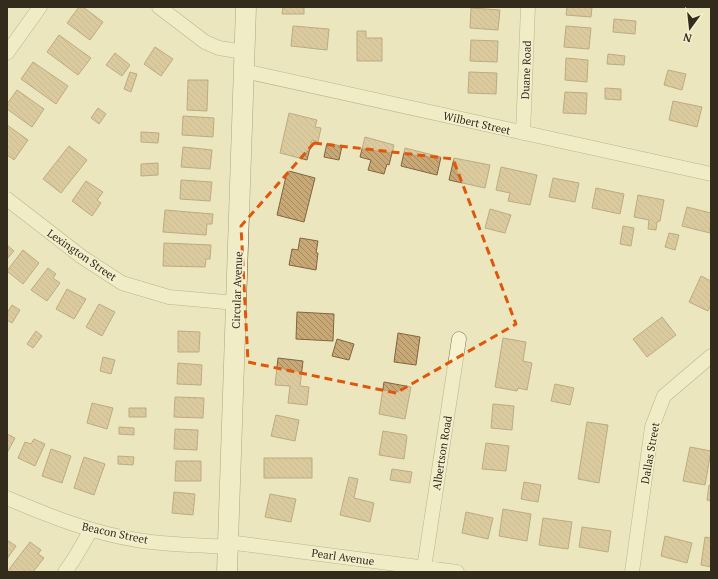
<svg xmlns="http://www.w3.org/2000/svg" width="718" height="579" font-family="'PT Serif',serif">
<defs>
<pattern id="building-back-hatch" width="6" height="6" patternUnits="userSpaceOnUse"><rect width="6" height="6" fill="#c8a875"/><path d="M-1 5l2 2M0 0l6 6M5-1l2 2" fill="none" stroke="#a3895f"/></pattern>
</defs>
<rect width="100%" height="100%" fill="#ebe6be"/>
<!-- building -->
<path fill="url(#building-back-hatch)" stroke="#81653f" d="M79,7H83L103,22L90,40L67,23Z
M283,7H304V14H282Z
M567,7H592L591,17L566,15Z
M471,8L500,10L498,30L470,28Z
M614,19L636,21L635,34L613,32Z
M293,26L329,29L327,50L291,46Z
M566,26L591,28L589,49L564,47Z
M357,31H366V38H382V61H357Z
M59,35L91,58L78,75L47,52Z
M471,40L498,41L497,62L470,61Z
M155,47L173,59L161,76L144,64Z
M115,53L130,65L122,76L106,65Z
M608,54L625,56L624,65L607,64Z
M566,58L588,60L587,82L565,80Z
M33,62L68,86L56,104L21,79Z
M668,70L686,74L682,90L664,85Z
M130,72L137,74L131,92L124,89Z
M469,72L497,73L496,94L468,93Z
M188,80H208L207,111L187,110Z
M605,88L621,89V100L605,99Z
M17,90L44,109L32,127L7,109V104Z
M565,92L587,93L586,114L563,113Z
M673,101L702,107L697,127L669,120Z
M98,108L106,114L99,124L91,118Z
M289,113L317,120L315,127L321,128L318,142L312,140L307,160L280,153Z
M183,116L214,118L213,137L182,135Z
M7,125L28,140L14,160L7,155Z
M141,132L159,133L158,143L141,142Z
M365,137L394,145L389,165L387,164L384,174L368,170L371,160L360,157Z
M327,143L342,146L339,160L324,157Z
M69,146L87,160L61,193L43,179Z
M183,147L212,150L210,169L181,167Z
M405,148L441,157L437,175L401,166Z
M454,158L490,165L485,188L449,180Z
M158,163V175L141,176V164Z
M501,167L537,175L530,205L508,201L510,193L496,190Z
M289,171L315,178L304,222L277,215L287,172Z
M553,178L579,183L575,202L549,197Z
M181,180L212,182L210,201L180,199Z
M86,181L103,192L97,200L101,203L92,216L72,201Z
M596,188L624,194L620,214L592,208Z
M638,195L664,200L660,221L657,222L656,230L648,229L649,220L634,217Z
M687,207L711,213L710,233L682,226Z
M490,209L511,215L505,233L485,228Z
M165,210L213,214L212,224H207L206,235L163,232Z
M623,226L634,228L631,246L620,244Z
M669,233L679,235L675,250L665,247Z
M300,238L318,241L316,253H318L316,270L289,265L292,249L298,250Z
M164,243L211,245L210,259H206L205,267L163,266Z
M7,245L14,251L7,259Z
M23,250L39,263L23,284L7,271Z
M48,268L56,274L53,278L60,283L47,301L31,290Z
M701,276L711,281V305L708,311L689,302Z
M67,289L86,299L74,319L56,309Z
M99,304L115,312L102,336L86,327Z
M12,305L20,310L12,323L7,320V313Z
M297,312L334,314L333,341L296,339Z
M662,317L676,335L647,357L633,339Z
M36,331L42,336L33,348L27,344Z
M178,331L200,332L199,352H178Z
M398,333L420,337L416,365L394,362Z
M503,338L526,342L523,361L532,363L527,390L518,388L517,391L495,387Z
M337,339L354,344L349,360L332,356Z
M103,357L115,360L111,374L100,371Z
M278,358L303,361L300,386L309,387L307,405L288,403L290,386L275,385Z
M178,363L202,365L201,385L177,384Z
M384,382L411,387L405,419L379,414Z
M555,384L574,388L570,405L551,401Z
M175,397L204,398L203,418L174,417Z
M92,403L113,408L107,429L87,423Z
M493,404L514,406L512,430L491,428Z
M129,408H146V417H129Z
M276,415L299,420L295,441L271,436Z
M587,422L608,425L599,483L578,479Z
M119,427L134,428V435L119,434Z
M175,429L198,430L197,450L174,449Z
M383,431L406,435L407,437L404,459L379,455Z
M7,434L15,438L7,453Z
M34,439L45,444L35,466L18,458L25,442L31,444Z
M486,443L509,446L506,471L482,469Z
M690,447L711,451L705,485L683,481Z
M51,449L71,456L62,483L42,476Z
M118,456L134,457L133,465L118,464Z
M84,457L105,464L94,495L74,488Z
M264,458H312V478H264Z
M176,461H201V481H175Z
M392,469L412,472L410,483L390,480Z
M349,477L358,479L354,498L374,503L370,522L340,515Z
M524,482L541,485L538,502L521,499Z
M709,485L711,486V501L707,500Z
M174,492L195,494L193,515L172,513Z
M270,494L296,499L291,522L265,517Z
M503,509L531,514L527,541L499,536Z
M466,512L493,518L488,539L462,533Z
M543,518L572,522L568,549L539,545Z
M582,527L611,531L608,552L579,547Z
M665,536L692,543L687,563L661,556Z
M705,537L711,538V567L701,565Z
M7,540L16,546L7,559Z
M30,542L41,550L38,554L44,558L33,572H7Z"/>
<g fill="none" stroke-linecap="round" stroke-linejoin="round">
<!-- street casing -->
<g stroke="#837758" stroke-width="15">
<path id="street" d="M159,7L205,42L219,48L244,52
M7,53L40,7
M244,71L711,174
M523,133L528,7
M7,199L82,257L122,283L169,297L236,303
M7,498C49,516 92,533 137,540C167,545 198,545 228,547
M228,542L457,572
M424,568L459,339
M65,572L74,559L91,530
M632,572L652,427L664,396L711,356"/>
</g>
<!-- secondary casing -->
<g stroke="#64583b" stroke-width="21">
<path id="secondary" d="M227,572L246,7"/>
</g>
<!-- street -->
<use href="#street" stroke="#f7f3d0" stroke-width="14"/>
<!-- secondary -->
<use href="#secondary" stroke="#f7f3d0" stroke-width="20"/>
</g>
<!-- marked area -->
<path d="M0 0H718V579H0ZM314,143L453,159L516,324L396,393L248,362L241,226Z" fill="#ebe6be" fill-opacity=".55" fill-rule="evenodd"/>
<path fill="none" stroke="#df570d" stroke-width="3" stroke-dasharray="8 5" stroke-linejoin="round" d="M314,143L453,159L516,324L396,393L248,362L241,226Z"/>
<g text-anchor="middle" stroke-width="3.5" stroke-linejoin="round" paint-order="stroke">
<!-- street labels -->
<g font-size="11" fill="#332b1c" stroke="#f3efcd">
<text transform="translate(526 70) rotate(-88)" y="4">Duane Road</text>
<text transform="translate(477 123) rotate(13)" y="4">Wilbert Street</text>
<text transform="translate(82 255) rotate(35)" y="4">Lexington Street</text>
<text transform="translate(237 290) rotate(-88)" y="4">Circular Avenue</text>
<text transform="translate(442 453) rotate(-81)" y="4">Albertson Road</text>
<text transform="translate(650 453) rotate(-80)" y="4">Dallas Street</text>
<text transform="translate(115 533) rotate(12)" y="4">Beacon Street</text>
<text transform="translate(343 557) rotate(8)" y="4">Pearl Avenue</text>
</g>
</g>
<!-- border -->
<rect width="718" height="579" fill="none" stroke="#332b1c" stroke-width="16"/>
<!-- north arrow -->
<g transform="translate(690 28) rotate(195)" stroke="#f3efcd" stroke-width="3" paint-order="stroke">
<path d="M0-3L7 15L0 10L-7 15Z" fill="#332b1c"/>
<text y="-6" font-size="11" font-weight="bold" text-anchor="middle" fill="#332b1c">N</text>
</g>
</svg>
